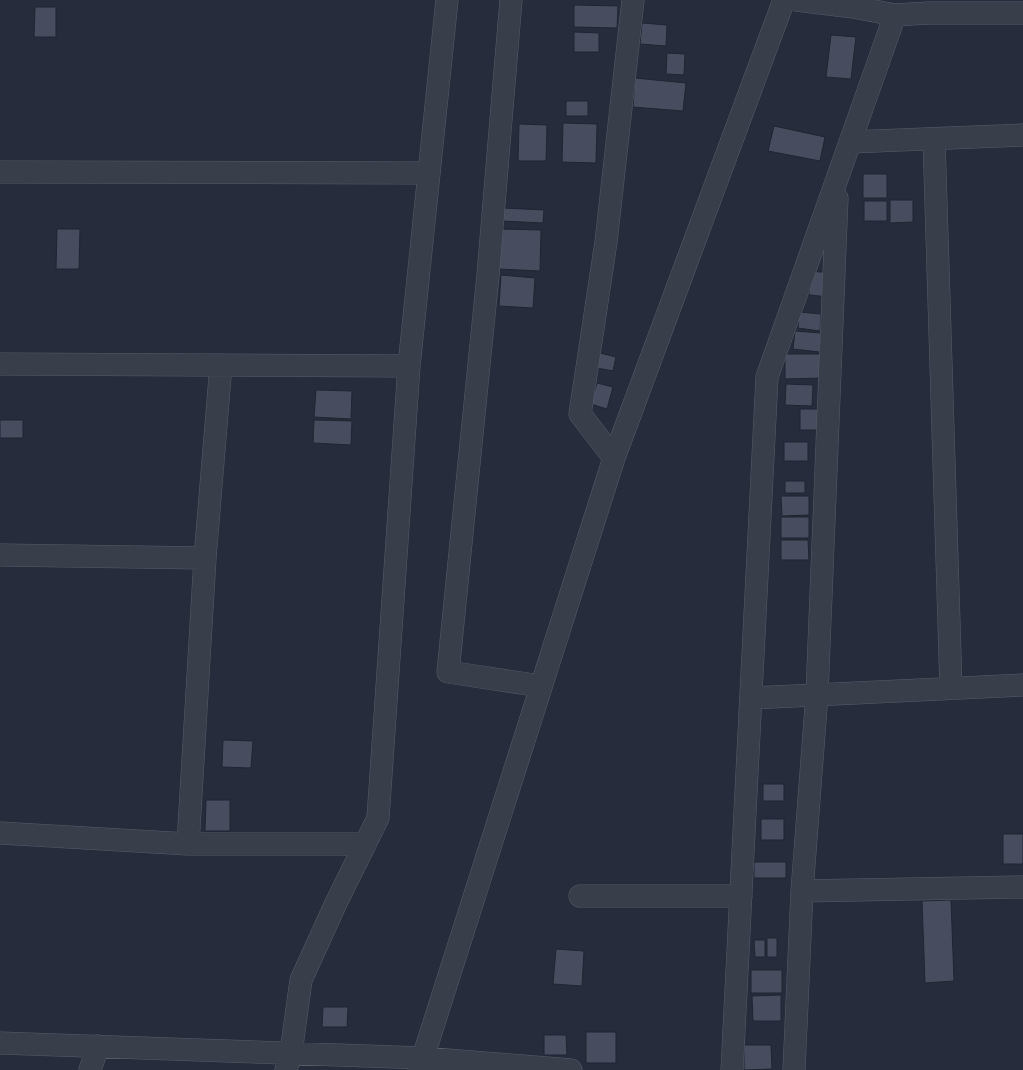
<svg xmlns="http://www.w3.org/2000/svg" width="1023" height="1070" font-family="'Work Sans',sans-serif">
<rect width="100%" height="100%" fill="#262c3b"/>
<!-- building -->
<path fill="#474d5e" stroke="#202532" d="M574,5L618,6L617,28L574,27Z
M35,7H56V37H34Z
M642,23L667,25L666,46L640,44Z
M574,32L599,33V52H574Z
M831,35L856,37L851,79L826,77Z
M667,53L685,54L684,75L666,74Z
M635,78L686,83L683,111L633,107Z
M566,101H588V116H566Z
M563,123L597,124L596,163L562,162Z
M519,124L547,125L546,161H518Z
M774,126L825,137L820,161L768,151Z
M863,174H887V198H863Z
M890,200H913V222L890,223Z
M864,201H887V221H864Z
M503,208L544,210L543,223L502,221Z
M57,229H80L79,269H56Z
M500,229L541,230L540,271L499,269Z
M810,271L832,273L830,297L809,295Z
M501,275L535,278L533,308L499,306Z
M799,312L821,314L820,331L798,328Z
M795,331L821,333L820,352L793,349Z
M600,353L616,357L613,371L597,368Z
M785,354H821V378L785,379Z
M597,383L613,387L607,409L591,404Z
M786,384L813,385L812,406L785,405Z
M316,390L352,391L351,419L314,417Z
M800,409H820V430H800Z
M0,420H23V438H0Z
M314,420L352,421L351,445L313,443Z
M784,442H808V461H784Z
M785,481H805V493H785Z
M781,496H809V515L782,516Z
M781,517H809V538H781Z
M781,540H808L809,560H781Z
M223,740L253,741L251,768L222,767Z
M763,784H784V801H763Z
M206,800H230V831H205Z
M761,819H784V840H761Z
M1003,834H1023V864H1003Z
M754,862H786V878H754Z
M951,900L954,981L925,983L922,901Z
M767,938H777V957H767Z
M754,940H765V957H755Z
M556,949L584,951L582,986L553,984Z
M751,970H782V993H751Z
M781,995V1021H753L752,996Z
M323,1007H348L347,1027H322Z
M586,1032H616V1063H586Z
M544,1035H566L567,1055H544Z
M744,1045H771L772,1069L744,1070Z"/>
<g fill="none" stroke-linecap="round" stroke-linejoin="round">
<!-- minor casing -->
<g stroke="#575c69" stroke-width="23">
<path id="minor" d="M511,0L488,275L448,672L541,686
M796,0L853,7L895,15L928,13H1023
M934,139L951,688
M850,142L1023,135
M0,172L429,173
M0,364L409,366
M614,458L580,414L606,242L633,0
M0,555L205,558
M751,698L1023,685
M0,833L188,844H365
M188,844L205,558L221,365
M802,891L1023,887
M580,896H741
M0,1043L423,1058L571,1070
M90,1070L98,1046
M286,1070L291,1053L301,980L336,903L378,818L409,366L447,0
M419,1070L614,458L784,0
M732,1070L767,377L895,15
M794,1070L802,891L817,694L837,198"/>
</g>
<!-- minor -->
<use href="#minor" stroke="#393e4b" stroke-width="22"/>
</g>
</svg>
